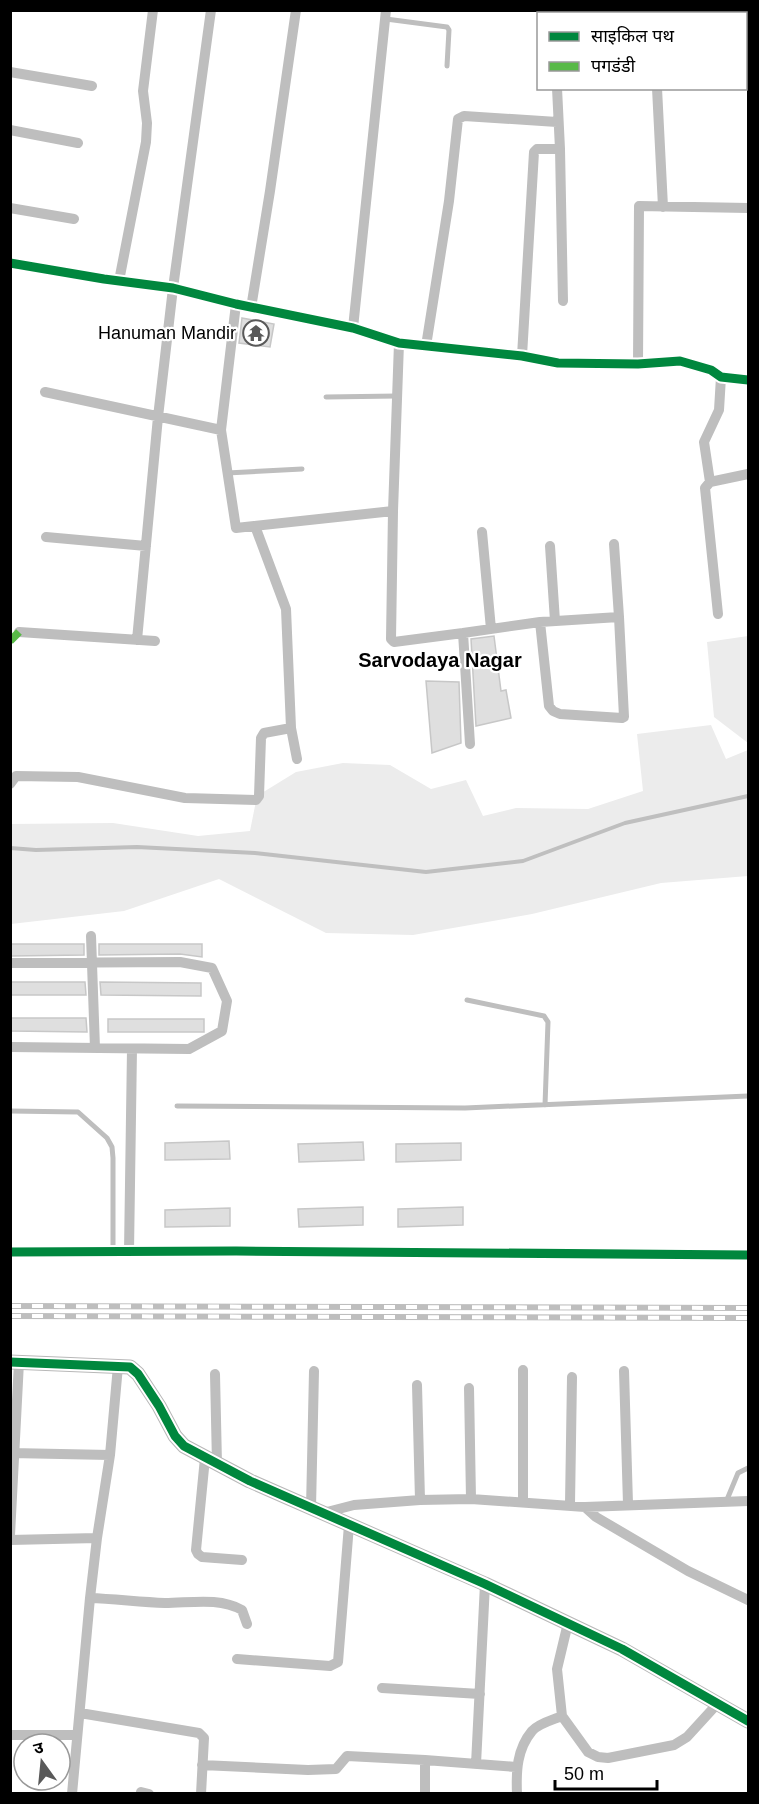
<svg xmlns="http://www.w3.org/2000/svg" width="759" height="1804" font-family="Helvetica,'Noto Sans Devanagari',sans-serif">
<rect width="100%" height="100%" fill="#fff"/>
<!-- green -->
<path fill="#ececec" d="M748,636V743L714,717L707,642Z
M711,725L726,759L748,750V876L661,883L532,914L413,935L326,933L219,879L124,911L11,924L10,824L113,823L198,836L250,831L257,796L296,772L343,763L390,765L431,789L466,780L483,816L516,808L588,809L643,791L637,734Z"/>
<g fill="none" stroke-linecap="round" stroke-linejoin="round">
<!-- stream -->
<path stroke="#bfbfbf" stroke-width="4" d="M10,848L36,850L137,847L255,853L426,872L523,861L625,823L748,796"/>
</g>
<!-- building -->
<path fill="#dfdfdf" stroke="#c7c7c7" stroke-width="1.5" d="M242,318L274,324L270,347L239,343Z
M494,636L501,691L506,690L511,718L476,726L471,639Z
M426,681L459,682L461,743L432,753Z
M10,944H84V955L10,956Z
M99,944H202V957L180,954L99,955Z
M10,982H85L86,995H10Z
M100,982L201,983V996L101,995Z
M10,1018H86L87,1032L10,1031Z
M108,1019H204V1032H108Z
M229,1141L230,1159L165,1160V1143Z
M363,1142L364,1160L299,1162L298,1144Z
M461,1143V1160L396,1162V1144Z
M363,1207V1225L299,1227L298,1209Z
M463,1207V1225L398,1227V1209Z
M230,1208V1226L165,1227V1210Z"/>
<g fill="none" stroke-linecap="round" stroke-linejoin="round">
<!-- lane -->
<path stroke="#bebebe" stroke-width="5" d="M386,19L447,27L449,30L447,66
M326,397L397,396
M227,473L302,469
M467,1000L544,1016L548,1022L545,1105
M177,1106L465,1108L748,1096
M10,1111L78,1112L107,1138L112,1147L113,1158V1251
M726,1502L738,1473L748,1468"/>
<!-- street -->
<path stroke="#bebebe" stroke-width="10" d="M557,10V14
M10,72L92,86
M657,88L663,207
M10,130L78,143
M560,149L563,301
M10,208L74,219
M10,263L104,279L173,288L236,304L353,328L399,343L522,356L558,363L638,364L680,361L711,370L721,377L748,380
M119,281L146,142L147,123L143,91L153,10
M251,308L270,191L296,10
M353,328L386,10
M399,343L393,511L391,639L394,642L463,633L470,744
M426,346L449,201L458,119L464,116L557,122
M522,356L534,152L537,149H560L557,88
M638,364L639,206L748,208
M721,377L719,410L704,442L710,482L748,474
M45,392L221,430L236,528L393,511
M221,430L236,304
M710,482L705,488L718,614
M255,526L286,609L291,728L297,759
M482,532L491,629
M46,537L146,546
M550,546L555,621
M540,622L549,706L553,711L560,714L622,718L624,717L619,617
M19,632L155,641
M463,633L540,622L619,617L614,544
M137,640L158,417L173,288L211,10
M10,784L16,776L78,777L185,798L256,800L259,796L261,738L264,733L291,728
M91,936L95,1048
M10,963L180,962L212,968L227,1001L222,1031L189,1049L10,1047
M129,1251L132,1049
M10,1252L236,1251L748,1255
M523,1370V1502
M624,1371L628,1504
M215,1374L217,1464
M417,1385L420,1500
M469,1388L471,1499
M11,1453L110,1455
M205,1458L196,1550L198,1554L202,1557L242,1560
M570,1504L572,1377
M585,1507L596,1517L688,1571L748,1600
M311,1508L314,1371
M323,1513L354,1505L420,1500L471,1499L585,1507L748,1501
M10,1535L19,1362
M10,1540L97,1538
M90,1598C115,1599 140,1602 165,1603C190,1603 219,1597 242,1610L247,1624
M568,1623L557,1669L562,1716L588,1752L598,1757L608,1758L674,1745L687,1737L719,1702
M237,1659L330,1666L338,1662L349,1525
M382,1688L480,1694
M80,1713L199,1733L204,1738L201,1794
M10,1735H77
M425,1760L516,1767
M476,1764L485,1584
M202,1765L308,1770L336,1769L347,1756L425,1760V1794
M141,1792L149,1794
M72,1794L90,1598L97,1538L110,1455L118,1366
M517,1794C516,1771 517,1749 532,1731C539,1723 553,1720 562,1716"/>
<!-- secondary -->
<path stroke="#b8b8b8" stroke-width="15" d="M10,1362L130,1367L138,1374L159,1406L175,1436L184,1446L250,1481L485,1584L622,1649L748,1721"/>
<!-- rail casing -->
<g stroke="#bebebe" stroke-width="6">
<path id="rail" d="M10,1306L748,1308
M10,1316L748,1318"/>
</g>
<!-- rail -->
<use href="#rail" stroke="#fff" stroke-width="4" stroke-dasharray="11" stroke-linecap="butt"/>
<!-- quiet -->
<path stroke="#58b947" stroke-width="8" stroke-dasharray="15 8" stroke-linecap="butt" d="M10,641L19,632"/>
<!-- cycleway casing -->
<g stroke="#fff" stroke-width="13">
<path id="cycleway" d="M10,263L104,279L173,288L236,304L353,328L399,343L522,356L558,363L638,364L680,361L711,370L721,377L748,380
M10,1252L236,1251L748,1255
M10,1362L130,1367L138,1374L159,1406L175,1436L184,1446L250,1481L485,1584L622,1649L748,1721"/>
</g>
<!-- cycleway -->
<use href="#cycleway" stroke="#00873e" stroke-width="9"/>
</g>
<!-- icons -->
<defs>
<g id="temple-ring" transform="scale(1.35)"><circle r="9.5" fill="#fff" stroke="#595959" stroke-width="1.5"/><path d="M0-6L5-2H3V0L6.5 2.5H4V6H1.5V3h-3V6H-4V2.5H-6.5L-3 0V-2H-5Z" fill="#595959"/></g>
</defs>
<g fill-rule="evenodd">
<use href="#temple-ring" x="256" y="333"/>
</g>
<g text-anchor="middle" stroke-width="4.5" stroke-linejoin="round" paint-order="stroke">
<!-- poi labels -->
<g font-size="18" fill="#000" stroke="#fff" text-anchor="end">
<text x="236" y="339">Hanuman Mandir</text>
</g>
<!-- neighbourhood labels -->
<g font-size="20" font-weight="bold" fill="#000" stroke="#fff">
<text x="440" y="667">Sarvodaya Nagar</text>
</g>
</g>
<!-- border -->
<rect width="759" height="1804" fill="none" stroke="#000000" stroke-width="24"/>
<!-- legend -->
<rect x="537" y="12" width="210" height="78" fill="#ffffff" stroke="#999999" stroke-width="1.5"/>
<rect x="549" y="32" width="30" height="9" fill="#00873e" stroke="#999999" stroke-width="1.5"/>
<text x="591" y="42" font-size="18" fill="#000000">साइकिल पथ</text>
<rect x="549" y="62" width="30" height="9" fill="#58b947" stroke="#999999" stroke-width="1.5"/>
<text x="591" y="72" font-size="18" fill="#000000">पगडंडी</text>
<!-- north arrow -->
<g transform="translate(42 1762) rotate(345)"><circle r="28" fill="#ffffff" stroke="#999999" stroke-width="1.5"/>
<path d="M0-4.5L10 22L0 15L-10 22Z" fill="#595959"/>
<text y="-9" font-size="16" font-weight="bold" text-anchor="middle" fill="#000000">उ</text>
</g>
<!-- scale -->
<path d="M555 1780v9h102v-9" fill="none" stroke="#000000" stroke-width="3"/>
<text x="564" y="1780" font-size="18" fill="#000000" stroke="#ffffff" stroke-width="4.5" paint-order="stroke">50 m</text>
</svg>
